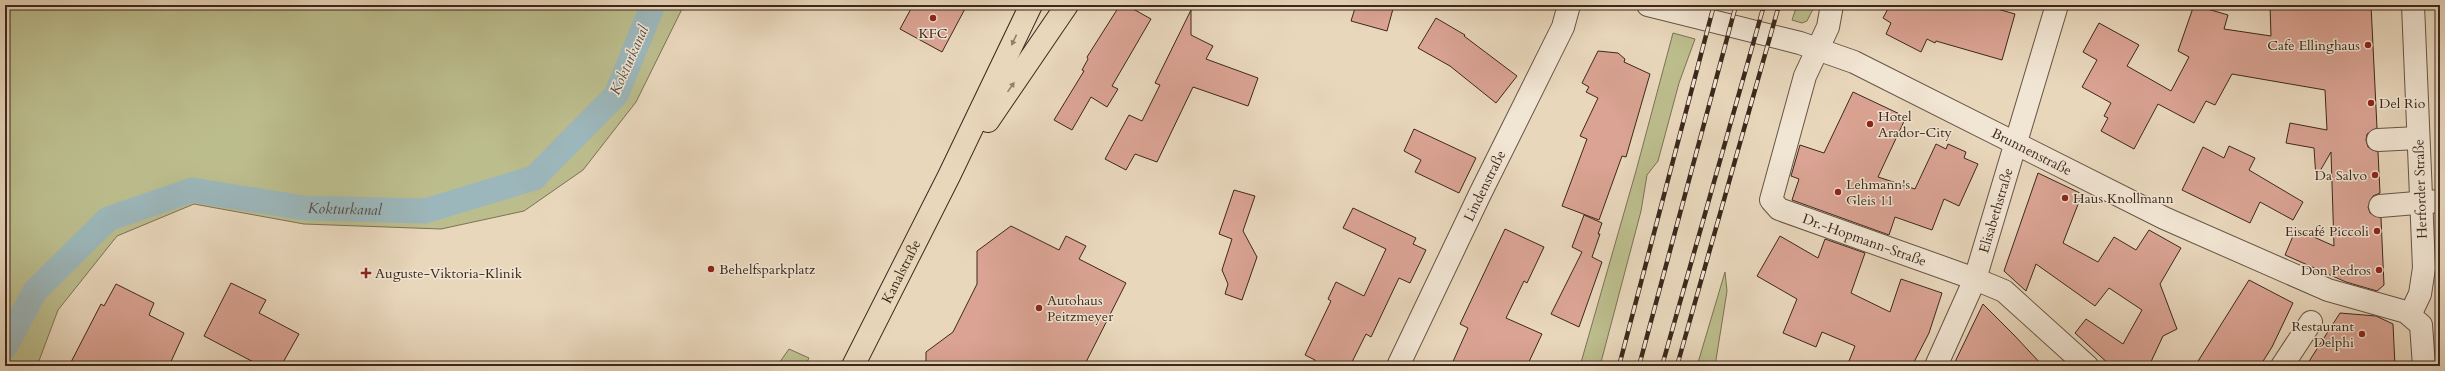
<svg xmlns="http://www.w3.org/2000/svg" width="2445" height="371" font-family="Cardo,serif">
<rect width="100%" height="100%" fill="#e9d7bc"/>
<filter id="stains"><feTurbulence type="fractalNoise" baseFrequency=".005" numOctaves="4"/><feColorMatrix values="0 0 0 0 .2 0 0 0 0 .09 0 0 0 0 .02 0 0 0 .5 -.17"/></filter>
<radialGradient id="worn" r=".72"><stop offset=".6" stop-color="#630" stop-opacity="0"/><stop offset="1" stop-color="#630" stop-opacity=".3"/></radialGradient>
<!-- green -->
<path fill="#bcbd8d" stroke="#7c7254" d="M5,5H684L636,102L583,170L524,211L441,229L304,224L194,204L117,236L58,310L37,366H5Z
M1797,5H1815L1807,21L1802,23L1792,20Z
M1673,33L1695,39L1679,83L1658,161L1647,175L1641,211L1600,366H1580L1636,171Z
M1725,272L1727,291L1715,366H1697Z
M789,349L809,358L805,366H777Z"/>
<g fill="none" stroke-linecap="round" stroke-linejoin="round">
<!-- canal -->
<path stroke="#9cb7bb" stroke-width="25" id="s1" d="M5,347L35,291L108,219L192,190L304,208L425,211L534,178L616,95L653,5"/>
</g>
<!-- building -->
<path fill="#daa393" stroke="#3c281c" d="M913,5H967L942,52L900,29Z
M1120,5H1126L1151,19L1112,86L1118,89L1107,107L1091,97L1072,130L1054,120L1084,71L1082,70L1088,59L1087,57Z
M1356,5H1394L1387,31L1351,21Z
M1890,5H1995L1994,8L2015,14L2002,60L1936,41L1935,43L1927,39L1921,52L1886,34L1891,23L1883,18Z
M2194,5L2228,15L2224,29L2271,36L2270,5H2371L2377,128L2367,134L2366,140L2368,147L2378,152L2380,193L2373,196L2368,207L2370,213L2381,218L2384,285L2377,291L2346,282L2285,255L2296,229L2334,246L2331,152L2316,178L2314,148L2286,143L2290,123L2327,130L2325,90L2232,74L2215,105L2206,101L2194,123L2158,104L2134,149L2101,131L2108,118L2104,116L2111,103L2082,87L2097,60L2083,52L2099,23L2139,45L2127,66L2171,91L2189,57L2178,51Z
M1191,10V35L1213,46L1206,59L1258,78L1248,106L1193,87L1157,162L1135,154L1126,170L1105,159L1129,115L1142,121L1160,85L1155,83Z
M1436,18L1465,35L1464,36L1517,76L1496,103L1450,66L1418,48Z
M1598,51L1618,53L1625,59L1624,62L1650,74L1626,157L1622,156L1599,220L1562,206L1587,139L1580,136L1598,98L1586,92L1589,87L1582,83Z
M1853,92L1906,117L1878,177L1915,189L1936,144L1946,149L1948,144L1966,152L1964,158L1978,164L1959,206L1944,199L1932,230L1895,217L1889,235L1792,200L1799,179L1791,176L1800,145L1824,153Z
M1414,129L1476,158L1459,193L1415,172L1421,160L1404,151Z
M2229,146L2255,158L2249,170L2303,202L2293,220L2260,202L2250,223L2182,190L2203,147L2224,158Z
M2038,173L2082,194L2063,243L2098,262L2114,237L2136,250L2149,230L2181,248L2160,284L2177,329L2163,336L2149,366H2111L2075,333L2086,319L2123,344L2142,310L2109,288L2095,306L2036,264L2026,291L2004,271Z
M1234,190L1255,196L1243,231L1257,257L1242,300L1225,294L1228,284L1222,270L1232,239L1219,234Z
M1353,208L1416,238L1413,244L1426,250L1410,283L1399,278L1371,337L1366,334L1350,366H1313L1315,360L1305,355L1331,301L1328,299L1336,282L1364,296L1386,249L1343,228Z
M1584,215L1602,223L1598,234H1600L1592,257L1602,262L1579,327L1551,314L1582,252L1572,247Z
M1011,226L1059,250L1066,236L1086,246L1079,259L1126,283L1084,366H926V352L953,332L977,284V251Z
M1505,229L1544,247L1527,283L1524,281L1506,318L1542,334L1527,366H1451L1468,328L1460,324Z
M1780,236L1818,258L1825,239L1865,253L1851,293L1890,312L1901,279L1942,293L1929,333L1912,366H1847L1855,346L1822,332L1816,347L1783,333L1797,299L1757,276Z
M2249,280L2293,303L2272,347L2260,366H2195Z
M231,283L266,300L259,313L299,334L281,366H261L204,336Z
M116,284L154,303L149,315L184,333L169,366H69L101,304L104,306Z
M1983,304L2014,335L2043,366H1953Z
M2340,313L2376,316L2393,324L2395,366H2306Z"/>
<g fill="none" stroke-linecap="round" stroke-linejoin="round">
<!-- minor casing -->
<g stroke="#675444" stroke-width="24">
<g id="minor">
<path id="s2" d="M1648,5L1800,43L1854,62L2164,218L2328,290L2406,312L2421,325L2424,366"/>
<path id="s3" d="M1832,5L1828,27L1805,76L1771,200L1779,209L1975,279L2004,291L2087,366"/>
<path d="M2378,140L2418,138"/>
<path d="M2380,206L2440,201"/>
<path d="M2410,315L2420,294L2424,268L2413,5"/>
<path id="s4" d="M1398,366L1480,194L1563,27L1569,5"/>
<path id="s5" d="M1936,366L1975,279L2057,5"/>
<path d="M2282,366L2311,322"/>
</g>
</g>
<!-- major casing -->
<g stroke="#3c281c" stroke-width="24">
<g id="major">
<path d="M988,121L1067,5"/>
<path id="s6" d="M853,366L949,176L1031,5"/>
</g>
</g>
<!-- minor -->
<use href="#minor" stroke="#f1e5d3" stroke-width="22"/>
<!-- major -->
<use href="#major" stroke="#e9d7bc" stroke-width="22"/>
<!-- rail casing -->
<g stroke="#3c281c" stroke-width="4.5">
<path id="rail" d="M1619,366L1714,5
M1639,366L1736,5
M1662,366L1764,5
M1677,366L1779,5"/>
</g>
<!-- rail -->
<use href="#rail" stroke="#f1e5d3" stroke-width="3" stroke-dasharray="9" stroke-linecap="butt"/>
</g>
<!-- one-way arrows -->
<defs><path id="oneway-solid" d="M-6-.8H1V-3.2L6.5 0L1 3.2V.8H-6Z"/></defs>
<g fill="#92806c">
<use href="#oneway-solid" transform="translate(1014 40) rotate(115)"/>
<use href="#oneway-solid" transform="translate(1011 87) rotate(-55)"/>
</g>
<!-- markers -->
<g fill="#8f2418" stroke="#f1e5d3" stroke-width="1.5">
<circle cx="933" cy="18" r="4"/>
<circle cx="2368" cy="45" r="4"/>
<circle cx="2371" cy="103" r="4"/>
<circle cx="1870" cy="124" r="4"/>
<circle cx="2375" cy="175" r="4"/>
<circle cx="1838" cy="192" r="4"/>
<circle cx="2065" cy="198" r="4"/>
<circle cx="2377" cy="231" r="4"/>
<circle cx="711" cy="269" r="4"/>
<circle cx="2379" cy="270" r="4"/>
<path d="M364 267h4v4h4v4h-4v4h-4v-4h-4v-4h4z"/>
<circle cx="1039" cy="308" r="4"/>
<circle cx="2362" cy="334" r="4"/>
</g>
<g text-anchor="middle" stroke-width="3" stroke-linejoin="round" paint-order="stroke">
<!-- poi labels -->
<g font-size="14" fill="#3c281c" stroke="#f1e5d3" text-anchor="start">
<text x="933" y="38" text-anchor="middle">KFC</text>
<text x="2360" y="50" text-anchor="end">Cafe Ellinghaus</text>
<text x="2379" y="108">Del Rio</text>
<text x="1878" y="121">Hotel<tspan x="1878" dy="16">Arador-City</tspan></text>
<text x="2367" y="180" text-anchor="end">Da Salvo</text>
<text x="1846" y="189">Lehmann's<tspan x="1846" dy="16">Gleis 11</tspan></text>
<text x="2073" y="203">Haus Knollmann</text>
<text x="2369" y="236" text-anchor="end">Eiscafé Piccoli</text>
<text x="719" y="274">Behelfsparkplatz</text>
<text x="2371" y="275" text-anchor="end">Don Pedros</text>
<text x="375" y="278">Auguste-Viktoria-Klinik</text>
<text x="1047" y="305">Autohaus<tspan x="1047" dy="16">Peitzmeyer</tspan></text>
<text x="2354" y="331" text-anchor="end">Restaurant<tspan x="2354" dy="16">Delphi</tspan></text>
</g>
<!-- street labels -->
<g font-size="14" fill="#3c281c" stroke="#f1e5d3">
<text dy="5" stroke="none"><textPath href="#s2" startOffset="413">Brunnenstraße</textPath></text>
<text dy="5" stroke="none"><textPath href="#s4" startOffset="200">Lindenstraße</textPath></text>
<text transform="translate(2420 189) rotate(-92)" y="5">Herforder Straße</text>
<text dy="5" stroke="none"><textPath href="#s5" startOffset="167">Elisabethstraße</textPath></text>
<text dy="5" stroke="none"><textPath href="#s3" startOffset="308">Dr.-Hopmann-Straße</textPath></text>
<text dy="5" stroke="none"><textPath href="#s6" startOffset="106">Kanalstraße</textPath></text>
</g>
<!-- water labels -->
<g font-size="15" font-style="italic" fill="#544c44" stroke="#f1e5d3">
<text transform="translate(629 60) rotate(-66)" y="5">Kokturkanal</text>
<text dy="5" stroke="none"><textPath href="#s1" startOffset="409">Kokturkanal</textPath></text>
</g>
</g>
<!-- margin -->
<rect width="2445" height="371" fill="none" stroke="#e9d7bc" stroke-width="20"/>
<rect x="6" y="6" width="2433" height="359" fill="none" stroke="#3c281c" stroke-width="2"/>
<rect x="10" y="10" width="2425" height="351" fill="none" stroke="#3c281c"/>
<rect width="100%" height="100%" filter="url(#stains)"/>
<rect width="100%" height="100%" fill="url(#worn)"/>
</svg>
